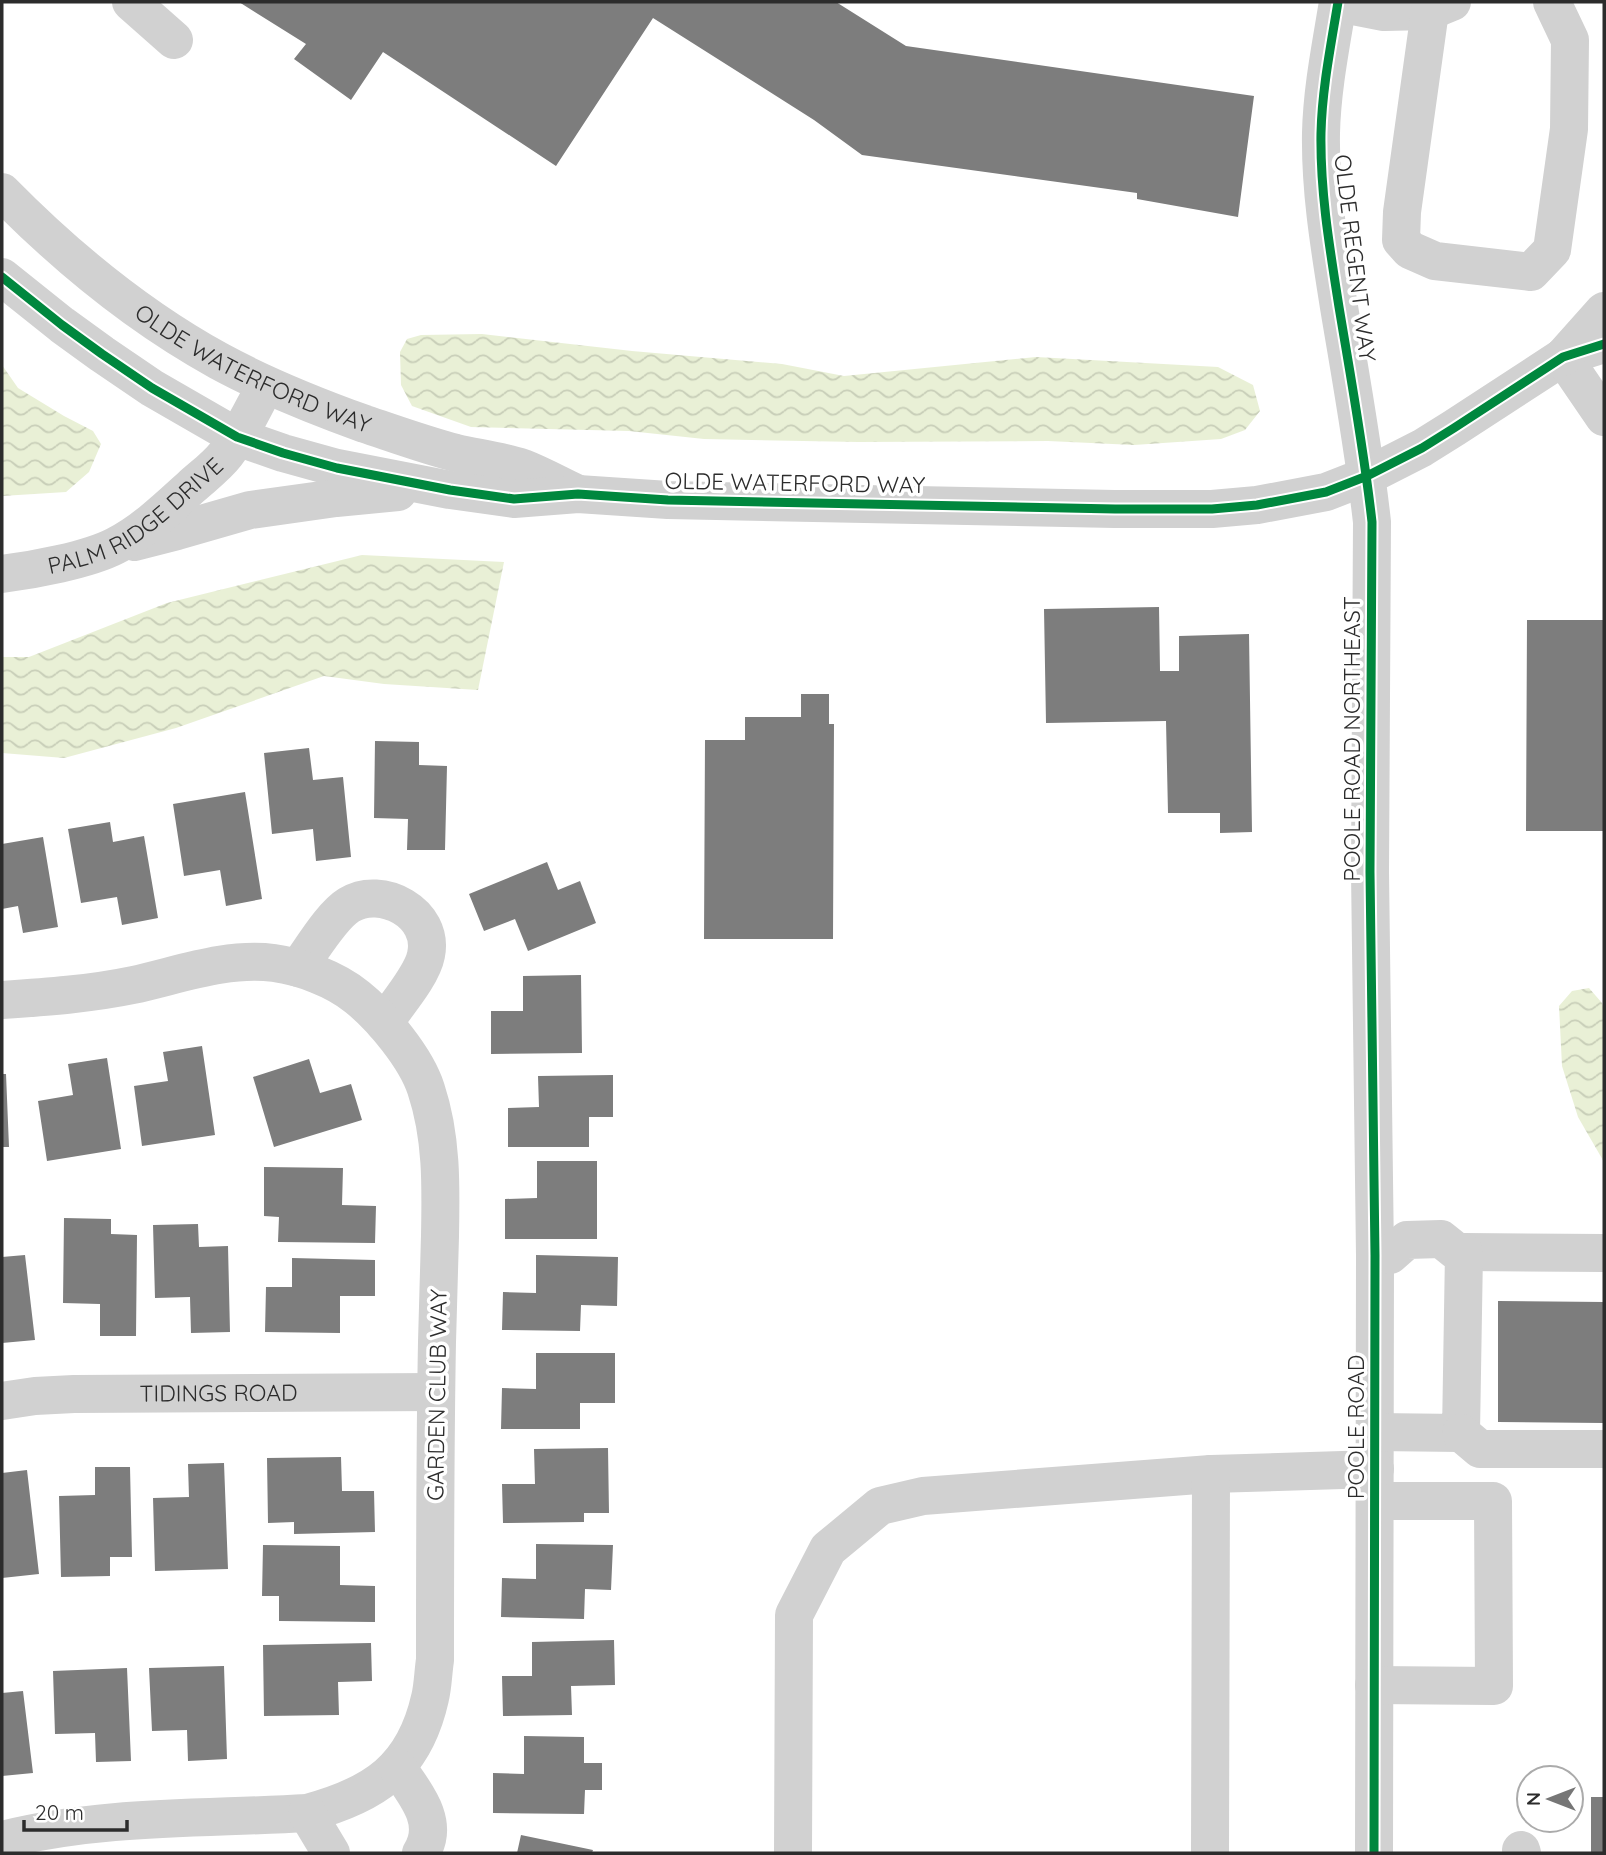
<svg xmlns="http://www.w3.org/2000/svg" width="1606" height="1855" font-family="Quicksand,sans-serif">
<defs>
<pattern id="water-waves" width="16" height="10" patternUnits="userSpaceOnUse" patternTransform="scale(1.75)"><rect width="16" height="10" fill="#e9f0d6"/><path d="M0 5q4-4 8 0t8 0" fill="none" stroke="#c8ceb8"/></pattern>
</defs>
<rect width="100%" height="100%" fill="#fff"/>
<!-- water -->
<path fill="url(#water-waves)" d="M482,334L632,351L782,364L844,376L1036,357L1218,367L1253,385L1260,411L1245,430L1221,439L1134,445L1048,441L858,442L704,439L629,431L471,427L412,406L401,385L400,352L407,339L421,335Z
M2,365L18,388L64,416L93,431L101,444L89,472L66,492L2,496Z
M362,555L504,562L478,690L384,684L324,676L176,728L64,758L2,753V657H29L167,603Z
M1589,988L1602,1003L1604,1009V1162L1578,1117L1562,1066L1559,1006L1572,991Z"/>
<!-- building -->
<path fill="#7d7d7d" d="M239,2H836L906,46L1254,96L1238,217L1137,199V193L862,155L814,120L653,18L556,166L383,52L351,100L294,59L306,44Z
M1159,607L1160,671H1179V636L1249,634L1252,832L1220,833V813H1168L1166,721L1046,723L1044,609Z
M1527,620H1604V831H1526Z
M801,694H829V724H834L833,939H704L705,740H745V717H801Z
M375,741L419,742V765L447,766L445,850H407L408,819L374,818Z
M309,748L313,780L343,777L351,857L316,861L313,829L272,834L264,753Z
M245,792L262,899L226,906L220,870L184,876L173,804Z
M110,822L113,842L144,836L158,918L122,925L117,897L81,903L68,829Z
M43,837L58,927L23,933L18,906L2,909V844Z
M547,862L558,890L580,881L596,923L528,951L515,919L484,931L469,894Z
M581,975L582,1053L491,1054V1011H523V976Z
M202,1046L215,1135L142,1146L134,1086L168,1081L163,1052Z
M107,1058L121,1149L47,1161L38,1101L73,1095L68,1064Z
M309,1059L320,1093L351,1084L362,1120L274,1147L253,1077Z
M2,1074H6L9,1147H2Z
M613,1075V1117H589V1147H508V1108L539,1107L538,1076Z
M537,1161H597V1239H505V1199L537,1198Z
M264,1167L343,1168L342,1205L376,1206L375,1243L278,1242L279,1217L264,1216Z
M64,1218L111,1219V1234L137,1235L136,1336H100V1304L63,1303Z
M198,1224L199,1247L228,1246L230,1332L191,1333L190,1297L155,1298L153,1225Z
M25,1255L35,1340L2,1343V1257Z
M536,1255L618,1257L617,1306L581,1305L580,1331L502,1330L503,1292L536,1293Z
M292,1258L375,1260V1296H340V1333L265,1332L266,1287H292Z
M1498,1301L1604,1302V1423L1498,1422Z
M536,1353H615V1403H580V1429H501L502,1388L536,1389Z
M608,1448L609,1513H584V1522L503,1523L502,1484H535L534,1449Z
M341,1457L342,1491H374L375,1532L294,1534V1522L268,1523L267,1458Z
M224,1463L228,1569L155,1571L153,1498L189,1497L188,1464Z
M95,1467H130L132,1557H110V1576L61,1577L59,1496L95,1495Z
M27,1470L39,1574L2,1578V1473Z
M536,1544L613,1545L611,1590L585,1589L584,1619L501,1617L502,1578L536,1579Z
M263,1545L340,1546V1585L375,1586V1622L279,1621V1596H262Z
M614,1640L615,1685L571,1686L572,1715L503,1716L502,1676H532V1642Z
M371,1643L372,1681L338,1682L339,1715L264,1716L263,1645Z
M224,1666L227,1759L188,1761L187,1730L152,1731L149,1668Z
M127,1668L131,1761L96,1762L95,1733L55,1734L53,1671Z
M23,1691L33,1773L2,1776V1693Z
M524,1736L584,1737V1763H602V1790H585L584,1814L493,1813V1773L524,1774Z
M1591,1797H1604V1853H1591Z
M521,1835L593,1850L592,1853H517Z"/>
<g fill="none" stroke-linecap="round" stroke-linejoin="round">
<!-- minor -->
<g stroke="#d1d1d1" stroke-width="38">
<path d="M131,2L174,40"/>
<path d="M1338,2C1331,45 1322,89 1321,133C1320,192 1330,250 1339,307C1351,379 1364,450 1372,522L1370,872L1375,1255L1374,1853"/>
<path d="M1338,3L1384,12L1430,11L1452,2"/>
<path d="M1430,11L1402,212L1401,240L1410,250L1435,261L1531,272L1552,250L1569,129L1570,40L1552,2"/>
<path id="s1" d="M2,192C66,257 139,317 219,361C265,386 315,406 365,424C395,434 425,445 456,453C478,458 502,461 523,468C541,475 559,485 576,493"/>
<path d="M2,277L62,325L102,354L152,388L237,437L283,453L337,468L450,490L514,499L578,494L668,500L1115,509H1212L1257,505L1326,492L1367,476L1422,448L1454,428L1563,357L1604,344"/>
<path d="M1563,357L1604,417"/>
<path d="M1563,357L1604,311"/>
<path d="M134,542L177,531L250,510L336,498L398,492"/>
<path id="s2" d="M2,574C33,570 88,560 115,546C142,533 169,507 191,487C203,476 216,467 226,454C242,433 253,408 266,385"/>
<path d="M298,968C311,951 331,916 349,905C381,885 435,913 426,955C422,976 396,1005 384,1023"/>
<path d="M2,1000C46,997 90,994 133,985C179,975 226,957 274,963C302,967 335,979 357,997C382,1017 416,1058 426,1089C442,1137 441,1186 440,1236C439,1271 438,1307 437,1342C435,1448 435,1554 435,1660C433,1673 433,1686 430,1698C414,1769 374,1795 307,1813C206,1819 101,1815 2,1840"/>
<path d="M1464,1252L1604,1253"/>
<path id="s3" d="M2,1401L35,1396L74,1394L436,1392"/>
<path d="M1375,1432L1461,1433L1464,1252L1456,1251L1441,1239L1407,1240L1390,1255"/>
<path d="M1461,1433L1480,1449H1604"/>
<path d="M1374,1685L1494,1686L1493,1501H1375"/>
<path d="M397,1767C414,1792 441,1822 421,1853"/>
<path d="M307,1813L331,1853"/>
<path d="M1521,1850L1522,1853"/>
<path d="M793,1853L794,1615L828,1549L880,1506L923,1496L1211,1474L1375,1469"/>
<path d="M1210,1853L1211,1474"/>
</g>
<!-- cycleway casing -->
<g stroke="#fff" stroke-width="13">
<path id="cycleway" d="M1338,2C1331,45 1322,89 1321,133C1320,192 1330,250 1339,307C1351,379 1364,450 1372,522L1370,872L1375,1255L1374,1853
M2,277L62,325L102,354L152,388L237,437L283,453L337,468L450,490L514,499L578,494L668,500L1115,509H1212L1257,505L1326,492L1367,476L1422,448L1454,428L1563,357L1604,344"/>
</g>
<!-- cycleway -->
<use href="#cycleway" stroke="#00873e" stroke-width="9"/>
</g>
<g text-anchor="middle" stroke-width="7" stroke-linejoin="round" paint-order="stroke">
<!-- street labels -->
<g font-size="23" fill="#2c2c2c" stroke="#fff">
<text transform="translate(1355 258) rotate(83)" y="8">OLDE REGENT WAY</text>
<text dy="8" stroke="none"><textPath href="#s1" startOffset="310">OLDE WATERFORD WAY</textPath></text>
<text transform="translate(795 483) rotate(1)" y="8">OLDE WATERFORD WAY</text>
<text dy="8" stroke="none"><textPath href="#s2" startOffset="149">PALM RIDGE DRIVE</textPath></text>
<text transform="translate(1352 739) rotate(-90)" y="8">POOLE ROAD NORTHEAST</text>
<text dy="8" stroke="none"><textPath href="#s3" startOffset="217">TIDINGS ROAD</textPath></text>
<text transform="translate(437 1395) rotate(-89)" y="8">GARDEN CLUB WAY</text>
<text transform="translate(1356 1427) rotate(-90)" y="8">POOLE ROAD</text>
</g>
</g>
<!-- border -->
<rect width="1606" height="1855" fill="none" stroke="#2c2c2c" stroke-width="7"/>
<!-- north arrow -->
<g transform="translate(1550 1799) rotate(270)"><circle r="33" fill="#ffffff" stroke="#ababab" stroke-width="2"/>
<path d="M0-5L12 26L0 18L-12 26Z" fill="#767676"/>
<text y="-10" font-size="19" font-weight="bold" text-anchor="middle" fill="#2c2c2c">N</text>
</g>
<!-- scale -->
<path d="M24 1820v10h103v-10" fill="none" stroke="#2c2c2c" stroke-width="3.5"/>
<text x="35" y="1820" font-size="21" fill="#2c2c2c" stroke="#ffffff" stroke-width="5" paint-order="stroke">20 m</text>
</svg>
